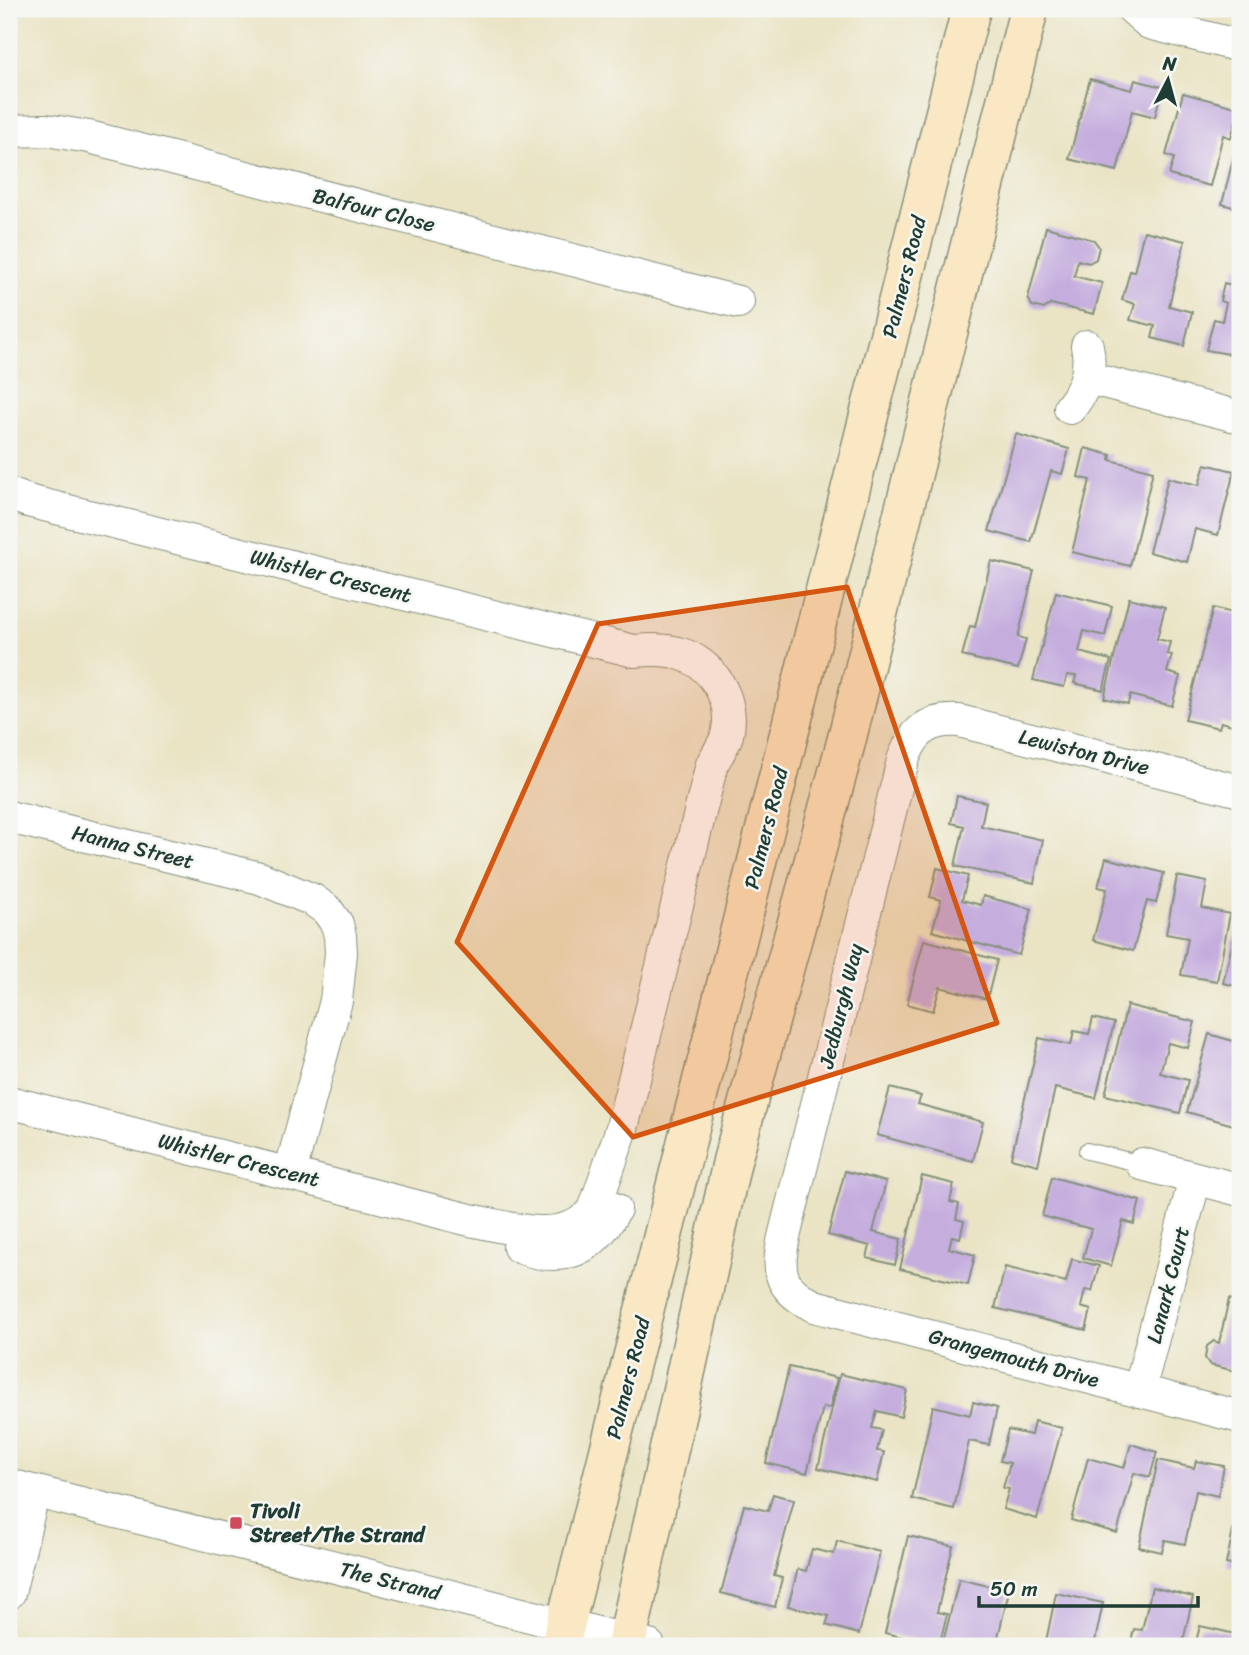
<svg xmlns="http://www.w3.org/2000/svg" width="1249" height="1655" font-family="Sriracha,sans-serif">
<rect width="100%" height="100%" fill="#f6f6f2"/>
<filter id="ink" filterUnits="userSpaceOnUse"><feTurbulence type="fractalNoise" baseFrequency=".0143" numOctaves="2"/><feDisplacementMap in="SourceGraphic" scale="14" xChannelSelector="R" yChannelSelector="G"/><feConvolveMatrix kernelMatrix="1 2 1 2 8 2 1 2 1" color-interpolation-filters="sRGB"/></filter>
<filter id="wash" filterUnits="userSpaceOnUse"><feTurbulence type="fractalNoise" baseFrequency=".00686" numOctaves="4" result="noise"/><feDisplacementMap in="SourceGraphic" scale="28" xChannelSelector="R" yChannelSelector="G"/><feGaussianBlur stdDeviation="1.57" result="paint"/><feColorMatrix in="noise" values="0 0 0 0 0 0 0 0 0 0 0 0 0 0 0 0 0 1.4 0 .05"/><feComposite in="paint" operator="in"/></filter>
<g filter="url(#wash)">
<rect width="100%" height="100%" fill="#eae4c5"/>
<g id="blocks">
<!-- building -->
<path fill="#c5adde" d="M1090,79L1132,90L1135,80L1162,87L1155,117L1132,111L1117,171L1069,159Z
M1183,93L1239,108L1231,138L1223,135L1210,186L1169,175L1174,158L1166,155Z
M1239,135H1240V209L1222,204Z
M1046,227L1094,240L1099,247L1096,259L1089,263L1078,260L1074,276L1102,283L1094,314L1051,304L1044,309L1032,306L1028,298Z
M1144,231L1185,241L1169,306L1192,312L1184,346L1152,338L1155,326L1130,320L1135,304L1122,300L1130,271L1134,272Z
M1236,266L1240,267V356L1206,350L1214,319L1222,321L1226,303L1220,301L1224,283L1232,285Z
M1016,434L1069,449L1062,474L1051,471L1031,542L989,531Z
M1085,448L1111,455L1110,460L1153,471L1130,566L1072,552L1090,480L1078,477Z
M1205,464L1234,471L1218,535L1195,529L1187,562L1149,552L1168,478L1199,485Z
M991,561L1034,571L1018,637L1026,639L1018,669L962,656L970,626L975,627Z
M1056,592L1112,606L1105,636L1084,631L1079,652L1111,660L1103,690L1074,683L1076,676L1067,675L1064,687L1033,680Z
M1129,598L1165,607L1157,639L1170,642L1167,654L1172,655L1167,672L1180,676L1172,706L1130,695L1128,704L1104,698Z
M1213,608L1240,615V727L1221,722L1219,728L1185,720Z
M957,796L986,802L981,826L1043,840L1034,883L955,866L964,826L951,823Z
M1106,858L1164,873L1156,903L1147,901L1133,951L1093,940L1107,889L1098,887Z
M937,868L968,876L962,900L981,905L983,896L1032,909L1019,955L932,931L941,900L930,897Z
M1177,876L1207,882L1202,908L1230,914L1217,981L1181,975L1188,938L1166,934Z
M1239,915H1240V987L1223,983Z
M924,940L997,960L987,999L940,987L933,1011L907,1004Z
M1127,1005L1195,1022L1188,1048L1168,1043L1160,1073L1188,1080L1180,1113L1105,1095Z
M1093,1018L1114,1023L1096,1098L1055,1088L1038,1165L1011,1158L1039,1038L1071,1045L1074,1031L1089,1034Z
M1209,1034L1240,1043V1115L1237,1126L1187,1112Z
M890,1088L921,1096L918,1104L983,1122L973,1161L877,1135Z
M845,1171L886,1182L873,1232L901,1239L895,1265L867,1258L870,1246L828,1235Z
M922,1176L954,1184L950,1202L959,1204L956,1219L964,1221L960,1238L952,1236L949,1248L975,1255L968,1285L900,1269Z
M1052,1177L1140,1201L1134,1224L1123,1221L1111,1266L1083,1258L1091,1229L1042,1216Z
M1072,1259L1099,1266L1092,1291L1085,1290L1081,1307L1091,1310L1086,1330L995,1308L1005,1267L1066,1282Z
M1239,1274L1240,1275V1300L1233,1298Z
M1229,1299L1240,1302V1372L1210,1365L1205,1358L1207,1346L1214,1341L1219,1343Z
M789,1367L837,1378L830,1408L823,1407L807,1473L766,1463Z
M840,1374L907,1390L901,1417L877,1411L872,1428L882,1430L877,1451L884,1452L877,1482L818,1468Z
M973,1402L997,1408L989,1445L969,1441L954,1509L912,1499L933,1406L970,1415Z
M1034,1421L1062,1428L1037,1519L1003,1509L1009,1489L1003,1488L1010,1463L1000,1461L1008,1430L1031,1435Z
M1131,1444L1157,1452L1150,1477L1134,1473L1117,1533L1071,1520L1088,1458L1124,1468Z
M1158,1460L1194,1468L1196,1461L1224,1466L1218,1496L1196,1491L1185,1544L1165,1540L1162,1552L1139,1547Z
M773,1494L794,1500L774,1576L782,1578L775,1607L721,1593L744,1505L768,1511Z
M1239,1503H1240V1567L1226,1564Z
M908,1536L953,1546L937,1612L947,1614L939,1646L885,1633Z
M837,1541L880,1552L859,1634L826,1625L829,1616L788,1606L798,1569L806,1571L812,1549L834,1554Z
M959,1579L1009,1591L998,1637L1022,1643V1646H942Z
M1152,1587L1193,1597L1182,1646H1130L1134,1629L1142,1630Z
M1056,1593L1103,1603L1094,1646H1045Z
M1200,1626L1240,1635V1646H1195Z"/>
</g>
</g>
<g filter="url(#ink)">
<use href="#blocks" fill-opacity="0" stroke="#84907c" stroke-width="2"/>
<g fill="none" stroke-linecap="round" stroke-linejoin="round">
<!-- service casing -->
<g stroke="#84907c" stroke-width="18">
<path id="service" d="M1087,1151L1142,1164"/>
</g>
<!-- minor casing -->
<g stroke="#84907c" stroke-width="34">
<path id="minor" d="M1133,9L1149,23L1240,46
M9,131L46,130L89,137L738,302
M1088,378L1240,417
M1070,408C1085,390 1092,369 1087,346
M9,494L28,501L634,651C649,650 664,649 678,653C712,662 736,700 727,735C724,745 717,755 712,764L622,1128L594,1210C564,1248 509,1227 470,1220L9,1102
M1240,791L959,721C927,719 914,731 903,760L784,1237C776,1273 780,1289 814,1306L1240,1417
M9,817L260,878L313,900L327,910L337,924L340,936L341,953L336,1001L290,1173
M1142,1164L1240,1190
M519,1247C563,1264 594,1250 615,1209
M1139,1391L1195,1179
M9,1485L649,1646
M9,1593L34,1491"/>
</g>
<!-- secondary casing -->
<g stroke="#84907c" stroke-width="41">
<path id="secondary" d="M560,1646L971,9
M626,1646L732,1161L845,746L1029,9"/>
</g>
<!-- service -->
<use href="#service" stroke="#fff" stroke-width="16"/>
<!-- minor -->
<use href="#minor" stroke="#fff" stroke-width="32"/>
<!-- secondary -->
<use href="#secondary" stroke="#fae7c3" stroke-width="38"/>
</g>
</g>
<!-- marked area -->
<path fill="#d45610" fill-opacity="0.2" stroke="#d45610" stroke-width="5" stroke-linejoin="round" d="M847,587L997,1023L633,1137L457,942L598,624Z"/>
<!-- markers -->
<rect fill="#d1495b" stroke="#f6f6f2" stroke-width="2.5" x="229" y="1516" width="14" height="14" rx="3.5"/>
<g text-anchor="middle" stroke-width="5" stroke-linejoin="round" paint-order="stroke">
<!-- street labels -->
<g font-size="21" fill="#1f3d34" stroke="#f6f6f2">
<text transform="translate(374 210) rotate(14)" y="7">Balfour Close</text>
<text transform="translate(904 277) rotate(-76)" y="7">Palmers Road</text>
<text transform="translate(331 576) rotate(14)" y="7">Whistler Crescent</text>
<text transform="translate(1084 752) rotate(14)" y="7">Lewiston Drive</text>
<text transform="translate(766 828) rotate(-76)" y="7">Palmers Road</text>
<text transform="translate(133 847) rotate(14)" y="7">Hanna Street</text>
<text transform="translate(841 1006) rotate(-76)" y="7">Jedburgh Way</text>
<text transform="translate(239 1160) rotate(14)" y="7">Whistler Crescent</text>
<text transform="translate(1168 1285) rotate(-76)" y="7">Lanark Court</text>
<text transform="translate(1014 1358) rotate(15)" y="7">Grangemouth Drive</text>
<text transform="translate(628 1378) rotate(-76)" y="7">Palmers Road</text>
<text transform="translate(390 1581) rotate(14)" y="7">The Strand</text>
</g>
<!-- poi labels -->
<g font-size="21" font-weight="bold" fill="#1f3d34" stroke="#f6f6f2" text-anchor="start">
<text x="250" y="1518">Tivoli<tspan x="250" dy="24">Street/The Strand</tspan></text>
</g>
</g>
<!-- margin -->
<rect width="1249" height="1655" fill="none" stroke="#f6f6f2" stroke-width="35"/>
<!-- north arrow -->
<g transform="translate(1168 80) rotate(6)" stroke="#f6f6f2" stroke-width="5" paint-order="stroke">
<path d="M0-5L12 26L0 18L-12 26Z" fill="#1f3d34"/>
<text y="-10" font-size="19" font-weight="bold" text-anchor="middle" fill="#1f3d34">N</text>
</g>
<!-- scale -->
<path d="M979 1596v10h219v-10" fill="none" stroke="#1f3d34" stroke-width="3.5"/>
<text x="990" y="1596" font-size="21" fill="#1f3d34" stroke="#f6f6f2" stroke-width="5" paint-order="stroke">50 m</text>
</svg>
